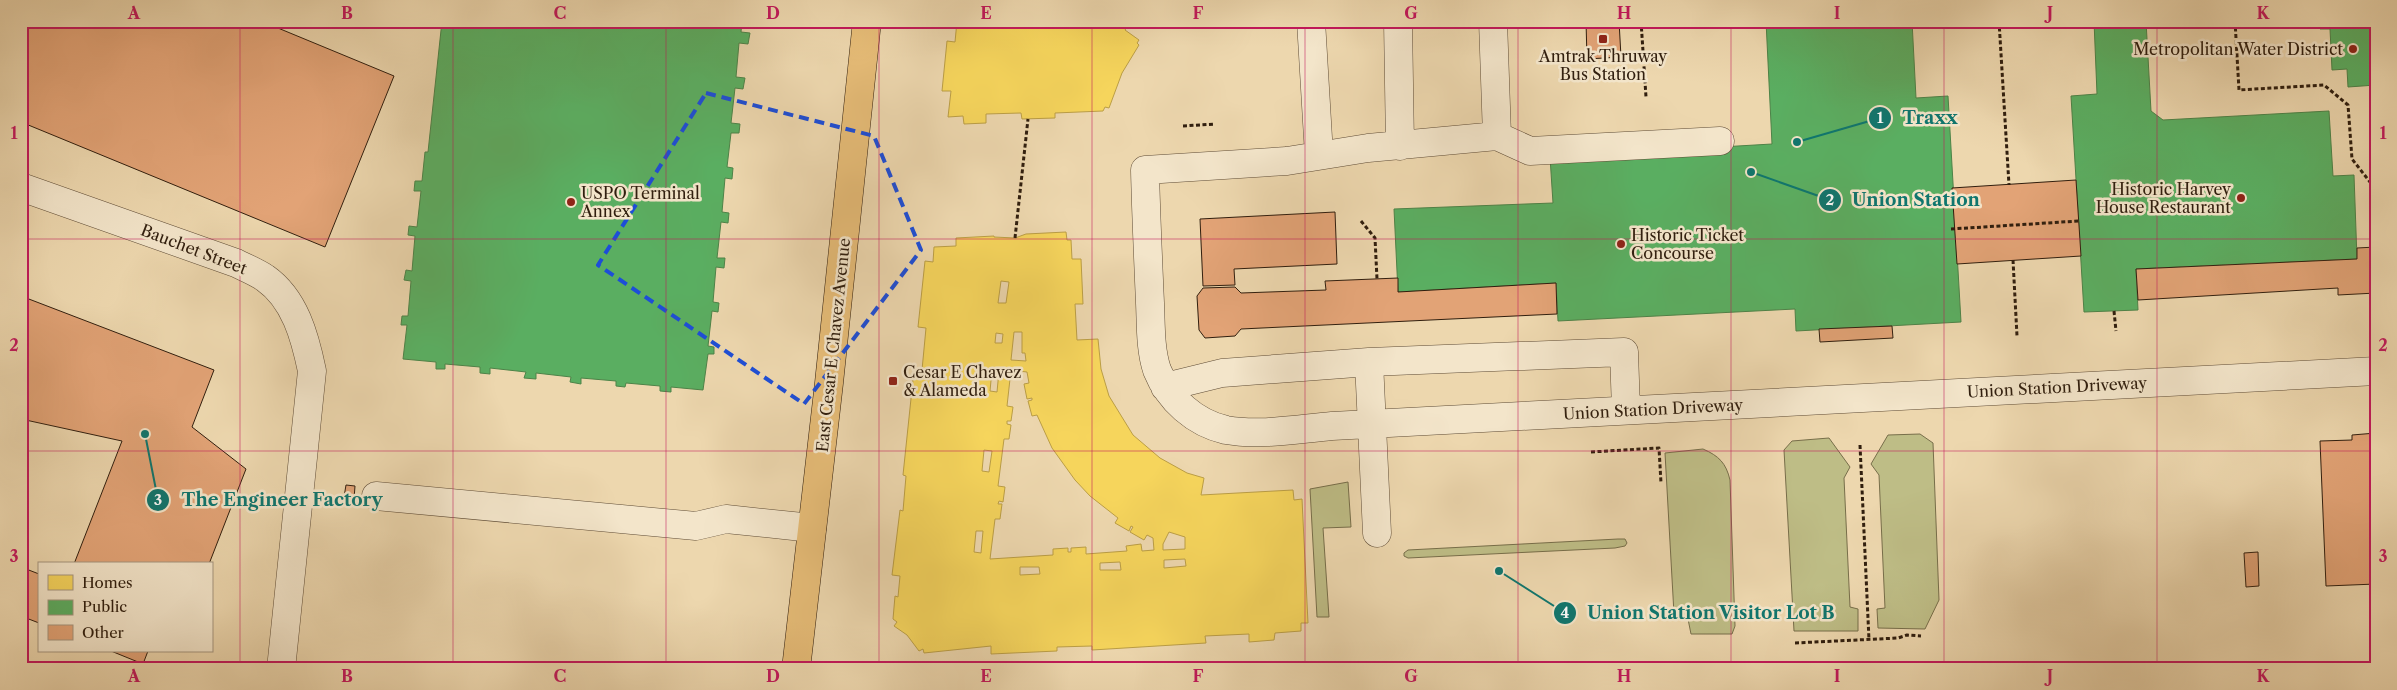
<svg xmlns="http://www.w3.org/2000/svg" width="2397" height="690" font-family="'Libre Caslon Text',serif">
<rect width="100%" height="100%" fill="#edd7ae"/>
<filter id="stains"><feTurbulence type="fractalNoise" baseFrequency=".004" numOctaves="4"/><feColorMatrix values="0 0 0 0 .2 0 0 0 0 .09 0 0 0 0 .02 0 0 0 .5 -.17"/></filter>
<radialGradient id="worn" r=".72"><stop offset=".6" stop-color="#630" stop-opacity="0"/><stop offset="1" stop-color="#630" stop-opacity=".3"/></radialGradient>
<!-- green -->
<path fill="#bebd86" stroke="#776e4a" d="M1920,434L1933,443L1939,600L1925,629L1878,628L1877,609L1885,608L1879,475L1871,464L1888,435Z
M1829,438L1850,467L1844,478L1850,607L1858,609V631H1794L1784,450L1792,441Z
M1703,449C1719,456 1726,463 1730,480L1735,626L1732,634H1691L1687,614H1674L1665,453Z
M1348,482L1351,527L1323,528L1329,617H1317L1310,489Z
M1618,539H1625L1627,543L1625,546L1615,548L1408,558L1404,556V553L1408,550Z"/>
<!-- homes -->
<path fill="#f6d55c" stroke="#bb9e45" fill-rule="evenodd" d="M957,21H1131L1125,30L1139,40L1137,43L1139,45L1122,73L1109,108L1105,107L1103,111L1055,113V118L1022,119L1021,113L986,114V123L964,124L963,116L948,117L951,91H942L947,41L955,42Z
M1066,232L1067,240H1071L1072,259H1081L1083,304H1075L1077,340L1098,339L1101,369L1109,396L1133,435L1160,458L1187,473L1204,478L1201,495L1293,490L1294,500L1302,499L1308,623H1301V631L1275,633L1274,640L1249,642V634L1205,636L1206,643L1092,650V646L1057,647V651L991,654V646L924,653L923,649L919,651L907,635L894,626L897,622L893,619L895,596L898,597L900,576L892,575L900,510L903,511L906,476L903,475L914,370H922L926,328L918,327L925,261L933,262L934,247L956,246V238L994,236V237L1015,238L1026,234ZM1001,281L1009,282L1006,303H998ZM1014,332H1022V353H1025L1026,361L1011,360ZM996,333L1003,334L1002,343H995ZM992,370L999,371L997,392L990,391ZM1011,370L1027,372L1029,383L1024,384L1027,399L1032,398V400L1028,401L1032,416L1037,415L1052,448L1075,480L1090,496L1118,518L1115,523L1129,531L1131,526L1133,527L1130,532L1144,540L1147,535L1153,538L1154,550L1142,551L1141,544L1126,546L1127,551L1086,554V547L1071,548V552H1068V548L1053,549V555L990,559L995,519H1000L1002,504H998L999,501L1003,502L1005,487L998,486L1004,439H1009L1011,425L1007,424V421H1011L1013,407L1007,406ZM984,450L992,451L989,472L982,471ZM976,531H983L981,553L974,552ZM1169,532L1185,537V549L1163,550V544ZM1185,559L1186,566L1164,568V560ZM1120,562L1121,570H1100V563ZM1020,567H1039L1040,574L1020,575Z"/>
<!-- public -->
<path fill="#5aae61" stroke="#4d8348" d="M442,21H742L741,32L750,33L748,44L739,43L736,77L745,78L743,89L735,88L731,123L740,124L739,133H731L727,167L733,168L732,179L725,178L722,212L729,213L728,223L721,222L717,258H725L724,268L716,267L713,302L719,303L718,312L712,311L708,346L714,347V354H708L703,390L671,387V392L660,391V386L626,383L625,387L616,386V381L581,378V384L570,382L571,377L536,373V379L524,378L526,372L490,368V374L480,373V367L445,364V369H436V362L403,359L407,325H401L402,316H408L411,281L404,280L406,270L412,271L415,236L408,235L409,226L417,227L421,191H414L415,181H422L425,152H428Z
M1766,21H1912L1916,98L1948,96L1961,322L1796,331L1795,309L1558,321L1556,283L1398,292L1394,209L1553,203L1550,157L1772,144Z
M2094,21H2146L2151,111L2163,120L2329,111L2333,176L2354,175L2357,259L2136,269L2138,310L2084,312L2071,96L2097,94Z
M2320,21H2376V85L2348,87L2347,69L2332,70L2330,29H2320Z"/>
<!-- building -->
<path fill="#e2a376" stroke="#301e0e" d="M21,21H261L394,76L325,247L21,122Z
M1586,21H1619L1621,57L1587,59Z
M2076,180L2081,256L1957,264L1952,188Z
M1335,212L1337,264L1234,269L1235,285L1203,286L1200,219Z
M2376,247V293L2338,295V288L2138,300L2136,269L2357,259V248Z
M1398,278V292L1556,283L1557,314L1241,329L1235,336L1205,338L1199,330L1197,296L1203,288L1235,287L1241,293L1326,290L1325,281Z
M21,296L214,370L192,427L246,469L209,564H74L122,441L21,419Z
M1892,326L1893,338L1820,342L1819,329Z
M2376,433V584L2326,586L2320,441L2352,440V435Z
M346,485L355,486L354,499L344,497Z
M2258,552L2259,586L2246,587L2244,553Z
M21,567L39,574V623L21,616Z
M111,651H148L143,664Z"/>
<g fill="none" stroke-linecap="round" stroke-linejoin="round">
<!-- minor casing -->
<g stroke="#5f4c36" stroke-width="29">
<path id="minor" d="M1311,21L1319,155
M1398,21L1400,146
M1493,21L1497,136
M1720,141L1530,151L1497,136L1368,148L1287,161L1145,170C1146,214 1148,258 1150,303C1151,324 1150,349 1157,370C1169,400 1195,423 1226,430C1260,436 1297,429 1332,426L2376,371
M21,187L236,263C246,268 256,272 265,278C295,299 305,337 312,371L281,669
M1369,362L1377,533
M1165,387L1222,373L1369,362L1624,352L1626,410
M376,496L696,526L726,519L812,528"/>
</g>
<!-- major casing -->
<g stroke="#301e0e" stroke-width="29">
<path id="major" d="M796,669L829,383L867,21"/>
</g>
<!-- path -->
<path stroke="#301e0e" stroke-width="3" stroke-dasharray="4 2.5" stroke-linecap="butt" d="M1641,21L1646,97
M1999,21L2009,185
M2235,21L2239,90L2324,85L2348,105L2352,159L2370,182
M1183,126L1215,124
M1361,221L1375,238L1377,279
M1951,229L2079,221
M1015,238L1028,119
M2013,260L2017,336
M2114,311L2116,331
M1860,445L1869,640
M1591,452L1659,448L1661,483
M1795,643L1898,638L1907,635L1921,636"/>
<!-- minor -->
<use href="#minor" stroke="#f3e5ca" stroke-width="28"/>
<!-- major -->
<use href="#major" stroke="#e6bc77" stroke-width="28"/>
</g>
<!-- marked area -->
<path fill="none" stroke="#1d4ed8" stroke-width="4" stroke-dasharray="10 6" stroke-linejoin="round" d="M706,93L874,136L921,250L804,404L598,265Z"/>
<!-- grid -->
<path fill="none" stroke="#c2185b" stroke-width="1" stroke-opacity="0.55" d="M240,21V669M453,21V669M666,21V669M879,21V669M1092,21V669M1305,21V669M1518,21V669M1731,21V669M1944,21V669M2157,21V669M21,239H2376M21,451H2376"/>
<!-- markers -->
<g fill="#8f2418" stroke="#f3e5ca" stroke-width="2">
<rect x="1598" y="34" width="10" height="10" rx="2.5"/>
<circle cx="2353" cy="49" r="5"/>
<circle cx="2241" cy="198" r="5"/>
<circle cx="571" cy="202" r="5"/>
<circle cx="1621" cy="244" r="5"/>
<rect x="888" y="376" width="10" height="10" rx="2.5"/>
</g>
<g text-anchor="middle" stroke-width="5" stroke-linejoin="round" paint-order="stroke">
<!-- poi labels -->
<g font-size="16" fill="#301e0e" stroke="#f3e5ca" text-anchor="start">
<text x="2343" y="55" text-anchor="end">Metropolitan Water District</text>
<text x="1603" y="62" text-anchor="middle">Amtrak Thruway<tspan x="1603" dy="18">Bus Station</tspan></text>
<text x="2231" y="195" text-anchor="end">Historic Harvey<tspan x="2231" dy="18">House Restaurant</tspan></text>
<text x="581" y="199">USPO Terminal<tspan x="581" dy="18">Annex</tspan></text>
<text x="1631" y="241">Historic Ticket<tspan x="1631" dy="18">Concourse</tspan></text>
<text x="903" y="378">Cesar E Chavez<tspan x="903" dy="18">&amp; Alameda</tspan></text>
</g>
<!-- street labels -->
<g font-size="16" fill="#301e0e" stroke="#f3e5ca">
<text transform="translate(194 249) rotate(21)" y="6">Bauchet Street</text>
<text transform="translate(833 345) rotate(-84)" y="6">East Cesar E Chavez Avenue</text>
<text transform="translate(2057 387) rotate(-3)" y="6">Union Station Driveway</text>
<text transform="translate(1653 409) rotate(-3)" y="6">Union Station Driveway</text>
</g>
</g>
<!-- callouts -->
<path fill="none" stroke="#0f766e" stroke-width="2" d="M1797 142L1880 118M1751 172L1830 200M145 434L158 500M1499 571L1565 613"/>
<g fill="#0f766e" stroke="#f3e5ca" stroke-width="2">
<circle cx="1797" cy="142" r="5"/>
<circle cx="1751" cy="172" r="5"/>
<circle cx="145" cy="434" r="5"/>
<circle cx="1499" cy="571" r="5"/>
<circle cx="1880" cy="118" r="12"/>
<circle cx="1830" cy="200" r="12"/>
<circle cx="158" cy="500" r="12"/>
<circle cx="1565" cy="613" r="12"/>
</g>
<g font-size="15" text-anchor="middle" font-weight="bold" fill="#fff">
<text x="1880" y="123">1</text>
<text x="1830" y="205">2</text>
<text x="158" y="505">3</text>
<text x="1565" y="618">4</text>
</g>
<g font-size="18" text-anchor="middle" font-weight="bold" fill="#0f766e" stroke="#f3e5ca" stroke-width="5" stroke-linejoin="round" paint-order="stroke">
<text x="1930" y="124">Traxx</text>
<text x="1916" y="206">Union Station</text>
<text x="282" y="506">The Engineer Factory</text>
<text x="1711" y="619">Union Station Visitor Lot B</text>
</g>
<!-- margin -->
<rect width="2397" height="690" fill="none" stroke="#edd7ae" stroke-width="55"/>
<!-- legend -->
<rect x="38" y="562" width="175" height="90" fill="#f3e5ca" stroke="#a5957f"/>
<rect x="48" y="575" width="25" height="15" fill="#f6d55c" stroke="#a5957f"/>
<text x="82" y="588" font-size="15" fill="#301e0e">Homes</text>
<rect x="48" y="600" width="25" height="15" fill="#5aae61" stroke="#a5957f"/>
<text x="82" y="612" font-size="15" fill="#301e0e">Public</text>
<rect x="48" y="625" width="25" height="15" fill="#e2a376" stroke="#a5957f"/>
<text x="82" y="638" font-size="15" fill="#301e0e">Other</text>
<rect x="28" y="28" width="2342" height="634" fill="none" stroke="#c2185b" stroke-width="2"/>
<g font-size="16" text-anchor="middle" font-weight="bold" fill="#c2185b">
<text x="134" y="19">A</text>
<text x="347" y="19">B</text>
<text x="560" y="19">C</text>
<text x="773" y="19">D</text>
<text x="986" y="19">E</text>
<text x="1198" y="19">F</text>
<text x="1411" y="19">G</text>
<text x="1624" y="19">H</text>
<text x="1837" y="19">I</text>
<text x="2050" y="19">J</text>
<text x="2263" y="19">K</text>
<text x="14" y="139">1</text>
<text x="2383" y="139">1</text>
<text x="14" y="351">2</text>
<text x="2383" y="351">2</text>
<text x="14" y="562">3</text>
<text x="2383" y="562">3</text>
<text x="134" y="682">A</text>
<text x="347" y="682">B</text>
<text x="560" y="682">C</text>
<text x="773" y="682">D</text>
<text x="986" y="682">E</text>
<text x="1198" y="682">F</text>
<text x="1411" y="682">G</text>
<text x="1624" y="682">H</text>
<text x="1837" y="682">I</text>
<text x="2050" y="682">J</text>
<text x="2263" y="682">K</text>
</g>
<rect width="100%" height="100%" filter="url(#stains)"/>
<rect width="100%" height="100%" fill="url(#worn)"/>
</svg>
